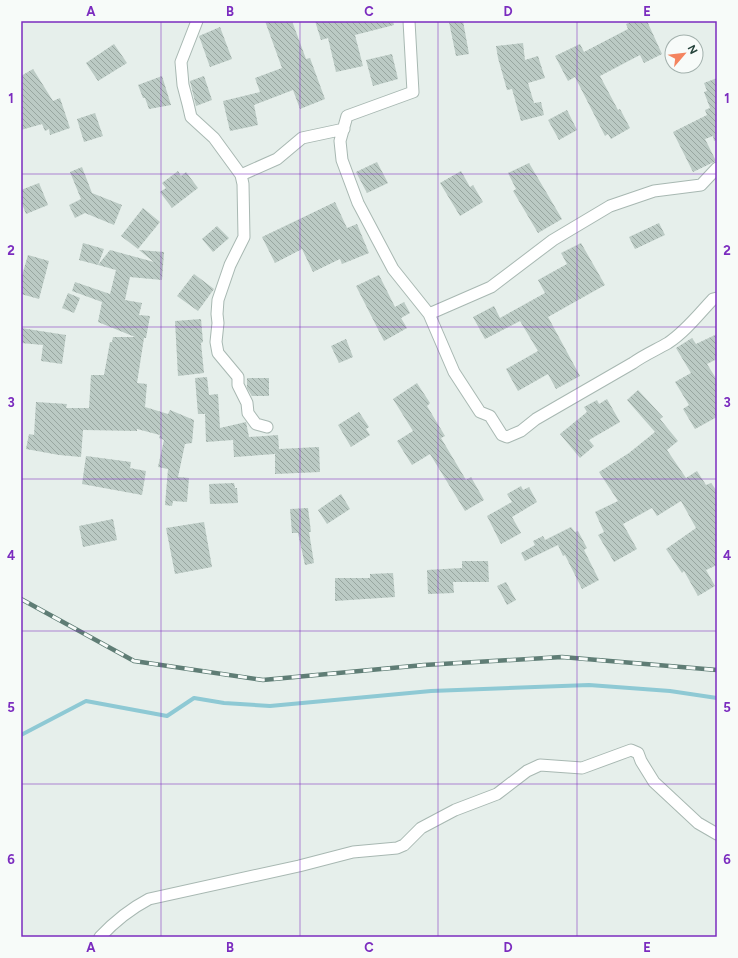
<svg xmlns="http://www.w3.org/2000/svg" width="738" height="958" font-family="Figtree,sans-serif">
<defs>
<pattern id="building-back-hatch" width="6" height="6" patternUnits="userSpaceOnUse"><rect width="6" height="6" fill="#bbcac4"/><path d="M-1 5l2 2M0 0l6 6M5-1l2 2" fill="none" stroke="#98a6a0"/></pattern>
</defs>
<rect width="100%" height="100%" fill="#e6efeb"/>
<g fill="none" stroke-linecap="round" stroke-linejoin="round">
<!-- stream -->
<path stroke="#8ec9d4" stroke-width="4" d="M21,735L86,701L167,716L194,698L224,703L270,706L431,691L589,685L670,691L717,698"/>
</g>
<!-- building -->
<path fill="url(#building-back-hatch)" d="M265,21H292L306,59L310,58L325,99L300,109L293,90L254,105L258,125L230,131L223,101L260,92L255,78L282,68Z
M315,21H393L394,25L355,35L363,66L336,72L328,38L321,40Z
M457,21H463L469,54L456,56L449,22Z
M633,21H647L662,54L644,63L640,55L600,76L618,110L620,109L630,128L611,139L608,134L605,136L575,77L568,81L555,56L580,44L584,52L628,29L626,24Z
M220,27L232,59L210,67L199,36Z
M523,43L525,60L538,56L545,78L528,83L534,103L541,102L544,115L521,121L512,89L507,90L498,58L496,46Z
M114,44L127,63L98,81L86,63Z
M392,54L398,79L373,86L366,60Z
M33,69L53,101L60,98L70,128L50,135L49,129L45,131L42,124L21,130V76Z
M162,76L171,105L149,109L145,98H143L138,85Z
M204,76L212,100L196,106L190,81Z
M717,78V140L714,141L713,136L705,139L716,161L693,172L673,132L707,115L705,110L710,108L704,92L707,91L704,83Z
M567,110L577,130L559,140L548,120Z
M95,113L103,136L84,142L77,119Z
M377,162L388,183L367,193L356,172Z
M529,163L562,219L538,233L513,191L516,189L508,173Z
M82,167L92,193L122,205L114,225L85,213L75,218L69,205L81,199L70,172Z
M178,171L181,176L186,172L198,188L172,208L160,192L166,188L162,183Z
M461,171L470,187L473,185L483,202L460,216L440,183Z
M39,183L48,205L26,214L21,201V190Z
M335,202L347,228L357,224L369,253L342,264L340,259L313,272L302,249L275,263L262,237Z
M143,208L160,222L138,249L121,236Z
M659,223L665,235L635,249L629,237Z
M217,226L229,238L213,252L202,239Z
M83,243L104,249L98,265L79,260Z
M581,243L605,285L548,317L580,376L556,389L548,374L518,391L506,369L538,351L520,321L485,339L473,317L494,306L500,318L545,293L538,280L567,264L561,253Z
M110,250L154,262L139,250L164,252L162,280L130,277L125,300L142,303L139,315L150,316L146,338H144L137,383L147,384L145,407L168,414L170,410L194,420L192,443L185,444L178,477L189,478L187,502L173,501L172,506L165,505L168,469L158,467L164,440L159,438L160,435L137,429V431L83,430L81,457L59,455L26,449L29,434L34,435L36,402L67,404L66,408H89L91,375H104L110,342H112L113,337H135L98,322L102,302L72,291L75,282L110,294L116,270L98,265Z
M28,255L49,261L39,299L21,294V279Z
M194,274L214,289L198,311L177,296Z
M379,275L395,307L404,302L410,313L401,318L407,328L384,341L356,286Z
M68,293L80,298L74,313L62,308Z
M201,319L203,342L201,343L204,373L178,376L175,321Z
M21,328L66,335L62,364L41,361L43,345L21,343Z
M717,334V359L707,364L717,380V417L695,429L683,409L689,405L675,382L691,373L676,348L692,338L696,344Z
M346,339L353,357L339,363L331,346Z
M207,377L209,395L218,394L220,428L246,422L249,437L278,435L279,449L319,447L320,472L275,474V454L234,457L233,440L206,442L205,414H198L195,378Z
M247,378H269V396H252L247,388Z
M417,383L430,403L427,406L445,436L441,438L466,480L471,477L484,500L465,511L430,454L412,465L397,441L413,431L393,399Z
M638,390L663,417L660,419L678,441L667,450L686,478L697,471L706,485L711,483L717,491V565L706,570L715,586L698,596L684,571L682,573L666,549L696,528L681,501L657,516L652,508L623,524L637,549L614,562L598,535L604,532L595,512L618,501L599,472L629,453L655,432L627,400Z
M607,399L620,422L589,440L594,446L580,458L560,434L587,412L584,407L597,400L599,404Z
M359,412L369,427L366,429L370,435L351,447L338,425Z
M86,456L131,462L130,468L146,471L142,495L82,484Z
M234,483L235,488H237L238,503L210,504L209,484Z
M521,486L523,490L529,487L537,502L512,517L521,533L501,544L487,516L512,502L507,494Z
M341,494L350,509L327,524L318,510Z
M308,508L311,532H309L314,563L305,565L298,533H292L290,509Z
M113,519L117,540L83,547L79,526Z
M204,522L212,567L175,574L166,528Z
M571,527L575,532L578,531L587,548L584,550L599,580L582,589L565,555L563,556L558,545L525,561L521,553L535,545L533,541L543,536L545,540Z
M462,561H488L489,582H453L454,593L428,594L427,570L462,568Z
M393,573L395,597L335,601V578H370V574Z
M506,582L516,600L507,605L497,586Z"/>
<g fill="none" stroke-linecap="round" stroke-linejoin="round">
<!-- minor casing -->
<g stroke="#a8b8b2" stroke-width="13">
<path id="minor" d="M197,21L181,62L183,85L188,104L191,117L214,138L241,175L243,184L244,237L230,265L218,300L217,314L218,323L216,342L218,353L238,377V385L247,403L248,413L256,424L267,427
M409,21L413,92L347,116L340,141L342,160L358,203L393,269L429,314L454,372L480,412L490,416L502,435L507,437L521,431L536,419L633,363C644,355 656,350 668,343C685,332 699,314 713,299L717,298
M241,175L277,159L302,138L344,129
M429,314L491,287L553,240L610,206L654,191L701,185L717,168
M100,937C115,921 130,909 149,899L299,866L353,852L397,848L404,845L421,828L455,810L497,794L527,771L540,765L582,768L631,750L638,753L641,761L654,782L698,823L717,834"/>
</g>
<!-- minor -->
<use href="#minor" stroke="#fff" stroke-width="11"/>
<!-- rail casing -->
<g stroke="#5f7d75" stroke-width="4.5">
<path id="rail" d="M21,599L134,661L263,680L424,665L562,657L717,670"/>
</g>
<!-- rail -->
<use href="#rail" stroke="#f7fbf9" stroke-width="3" stroke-dasharray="9" stroke-linecap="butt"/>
</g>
<!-- grid -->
<path fill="none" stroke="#7b2cbf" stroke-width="1" stroke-opacity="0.55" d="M161,21V937M300,21V937M438,21V937M577,21V937M21,174H717M21,327H717M21,479H717M21,631H717M21,784H717"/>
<!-- border -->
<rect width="738" height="958" fill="none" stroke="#f7fbf9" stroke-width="44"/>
<!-- north arrow -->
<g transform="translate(684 54) rotate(62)"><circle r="19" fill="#f7fbf9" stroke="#a3b1ad"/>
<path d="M0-3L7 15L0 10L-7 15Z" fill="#f4845f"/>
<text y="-6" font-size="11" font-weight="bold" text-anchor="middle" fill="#24423a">N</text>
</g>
<rect x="22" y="22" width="694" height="914" fill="none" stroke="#7b2cbf" stroke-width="1.5"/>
<g font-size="13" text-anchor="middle" font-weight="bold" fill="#7b2cbf">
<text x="91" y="16">A</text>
<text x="230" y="16">B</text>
<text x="369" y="16">C</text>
<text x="508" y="16">D</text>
<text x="647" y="16">E</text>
<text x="11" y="103">1</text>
<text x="727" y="103">1</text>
<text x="11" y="255">2</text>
<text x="727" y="255">2</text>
<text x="11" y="407">3</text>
<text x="727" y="407">3</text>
<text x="11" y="560">4</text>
<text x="727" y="560">4</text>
<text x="11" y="712">5</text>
<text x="727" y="712">5</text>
<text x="11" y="864">6</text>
<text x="727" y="864">6</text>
<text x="91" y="952">A</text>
<text x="230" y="952">B</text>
<text x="369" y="952">C</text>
<text x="508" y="952">D</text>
<text x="647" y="952">E</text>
</g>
</svg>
